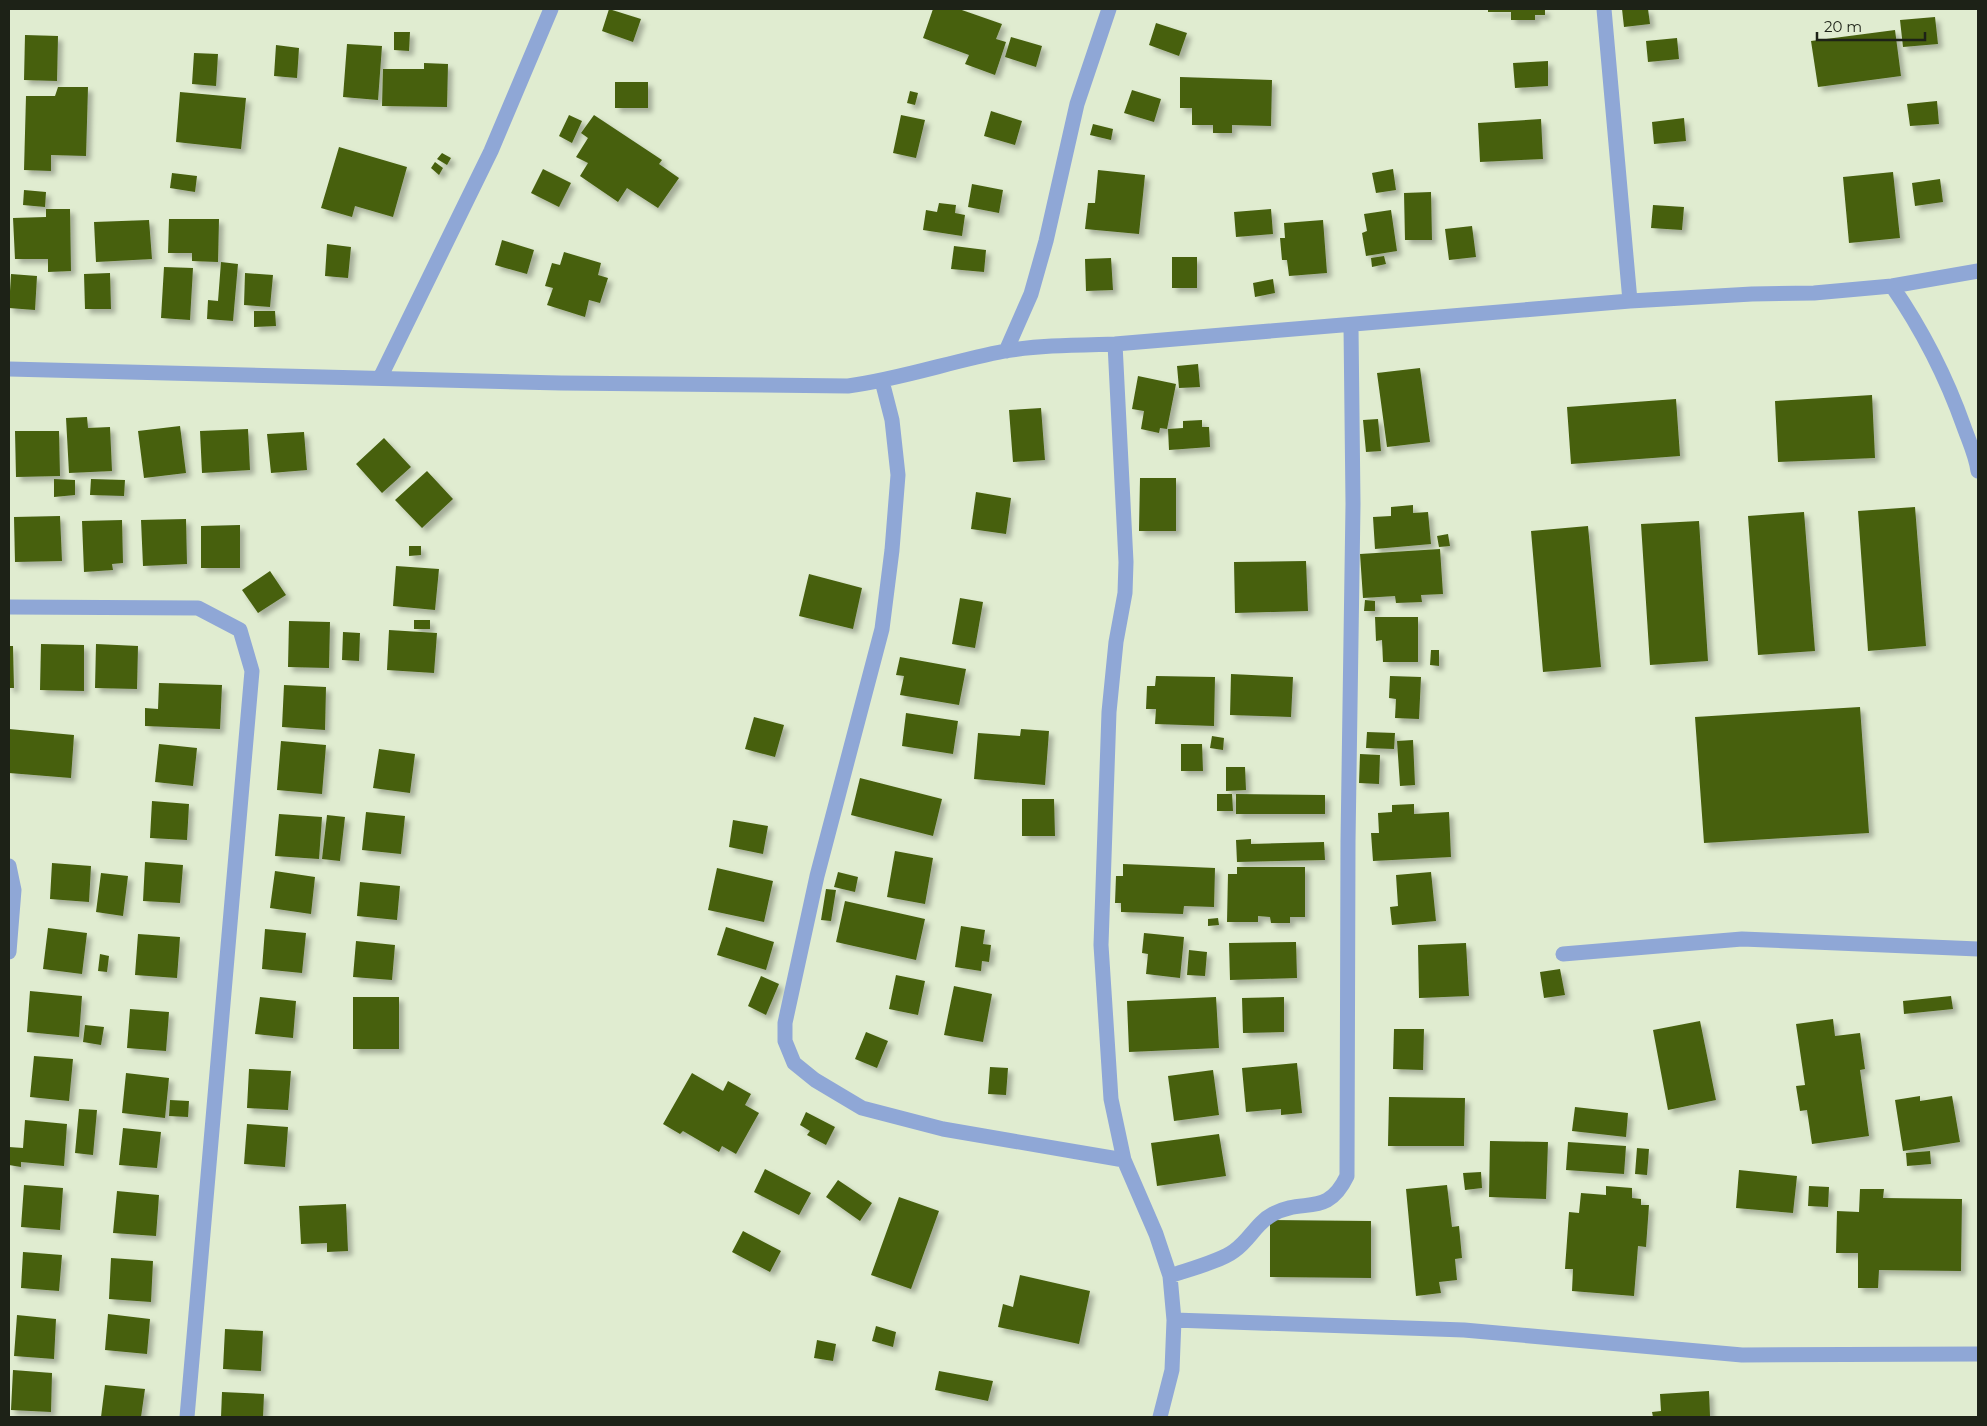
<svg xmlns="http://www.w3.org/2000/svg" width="1987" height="1426" font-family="Montserrat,sans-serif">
<defs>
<filter id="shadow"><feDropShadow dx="4.5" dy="4.5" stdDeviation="2.5" flood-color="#0004"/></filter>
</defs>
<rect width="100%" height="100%" fill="#e0ecd0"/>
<!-- building -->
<path fill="#466011" filter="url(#shadow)" d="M609,9L641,19L633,42L602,31Z
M933,9H959L1002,24L996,39L1006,42L995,75L965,64L969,55L923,38Z
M1488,9H1545V15H1535V20H1511V12H1488Z
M1622,9H1648L1650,24L1624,27Z
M1935,17L1938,44L1903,47L1900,20Z
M1156,23L1187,33L1179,56L1149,45Z
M1895,30L1901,76L1818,87L1811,41Z
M394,32H410L409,51L394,50Z
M25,35L58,36L57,81L24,80Z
M1011,37L1042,46L1036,67L1005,57Z
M1677,38L1679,59L1648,62L1646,41Z
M347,44L382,46L378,100L343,97Z
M276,45L299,48L297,78L274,76Z
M194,53L218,54L216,86L192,84Z
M1548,61V86L1515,88L1513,63Z
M424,63L448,64L447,107L382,106L383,69H424Z
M1180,77L1272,80L1271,126L1232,125V133H1213V125H1192V108H1180Z
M615,82H648V108H615Z
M58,87H88L86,156L51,155V171L24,170L26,96H55Z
M1132,90L1161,99L1154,122L1124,113Z
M910,91L918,93L915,105L907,103Z
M180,92L246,98L241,149L176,142Z
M1937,101L1939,124L1910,126L1907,104Z
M991,111L1022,121L1015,145L984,136Z
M569,115L582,121L572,143L559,136Z
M594,115L662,160L659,164L679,178L658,208L627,188L618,202L580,176L588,163L576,157L588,138L581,133Z
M901,115L925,120L916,158L893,153Z
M1684,118L1686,141L1654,144L1652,122Z
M1541,119L1543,159L1480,162L1478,123Z
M1093,124L1113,129L1111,140L1090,135Z
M339,147L407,167L393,217L355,206L352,217L321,208Z
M442,153L451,158L447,165L437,159Z
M435,162L443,168L439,175L431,168Z
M543,169L571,183L559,207L531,193Z
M1393,169L1396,190L1376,193L1372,173Z
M1098,170L1145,175L1139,234L1085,229L1088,203H1095Z
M1893,172L1900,238L1849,243L1843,177Z
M172,173L197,176L195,192L170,188Z
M1940,179L1943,202L1915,206L1912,183Z
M972,184L1003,190L999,213L968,207Z
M24,190L46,192L45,207L23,205Z
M1431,192L1432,240H1405L1404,193Z
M939,203L956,205L955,213L965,215L962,236L923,230L926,210L937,212Z
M1653,205L1684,207L1682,230L1651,228Z
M46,209H70L71,271L48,272V259H15L13,218L46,217Z
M1271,209L1273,234L1236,237L1234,212Z
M1391,210L1397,251L1366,256L1362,233L1367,231L1364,214Z
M169,219H219L218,262L192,261V253H168Z
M149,220L152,259L96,262L94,222Z
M1323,220L1327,273L1289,276L1287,260H1282L1280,238H1285L1284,223Z
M1472,226L1476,257L1449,260L1445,229Z
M502,240L534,250L527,274L495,265Z
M327,244L351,247L348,278L325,276Z
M954,246L986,250L984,272L951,269Z
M564,252L601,263L598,275L608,278L600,303L589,300L585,317L547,305L553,288L545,286L552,263L560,265Z
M1384,256L1386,264L1372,267L1371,258Z
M1172,257H1197V288H1172Z
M1111,258L1113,290L1086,291L1085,259Z
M221,262L238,264L233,321L207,319L208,300L218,301Z
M164,267L193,268L190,320L161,318Z
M110,273L111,309H85L84,274Z
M245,273L273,275L270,307L244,305Z
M11,274L37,276L35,310L9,308Z
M1273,279L1275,293L1255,297L1253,283Z
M254,311H275L276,326L254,327Z
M1198,364L1200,387L1179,388L1177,366Z
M1420,368L1430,442L1387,447L1377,373Z
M1138,376L1176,384L1167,429L1160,428L1159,433L1141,429L1144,411L1132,409Z
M1872,395L1875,458L1778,462L1775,401Z
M1676,399L1680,456L1571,464L1567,407Z
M1041,408L1045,460L1013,462L1009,410Z
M87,417L88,428L110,427L112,471L69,473L66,418Z
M1378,419L1381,451L1366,452L1363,420Z
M1202,420V427H1209L1210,447L1169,450L1168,429L1183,428V421Z
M180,426L186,473L144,478L138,431Z
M248,429L250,470L202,473L200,431Z
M15,431H59L60,476L16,477Z
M304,432L307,470L271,473L267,434Z
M384,438L411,467L382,493L356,464Z
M427,471L453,499L422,528L395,500Z
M1140,478H1176V531H1139Z
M54,479L75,480V495L54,497Z
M91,479L125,480L124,496L90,495Z
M976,492L1011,498L1006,534L971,529Z
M1413,505V513L1428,512L1431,544L1375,549L1373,517L1391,516V507Z
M1915,507L1926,646L1868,651L1858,511Z
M1804,512L1815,651L1758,655L1748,516Z
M60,516L62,561L15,562L14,517Z
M186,519L187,564L143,566L141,520Z
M122,520L123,563L112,564L113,570L84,572L82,521Z
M1699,521L1708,661L1650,665L1641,524Z
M240,525V568H201V526Z
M1588,526L1601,667L1543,672L1531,531Z
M1448,534L1450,546L1439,547L1437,536Z
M409,546H421V555L409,556Z
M1440,549L1443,594L1421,595L1422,602L1396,603L1395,596L1363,598L1360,554Z
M1306,561L1308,611L1235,613L1234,562Z
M396,566L439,569L435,610L393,606Z
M270,571L286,595L258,613L242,590Z
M809,574L862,588L853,629L799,616Z
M960,598L983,602L975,648L952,644Z
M1365,600L1375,601V611H1364Z
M1375,617H1418V662H1383L1382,640L1376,641Z
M414,620H430V629H414Z
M289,621L330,622L329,668L288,667Z
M389,630L437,633L434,673L387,670Z
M343,632L360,633L359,661L342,660Z
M41,644L84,645V691L40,690Z
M96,644L138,646L137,689L95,688Z
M9,646H13L14,688H9Z
M1431,650H1439V666L1430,665Z
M900,657L966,669L959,705L900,695L904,676L896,675Z
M1231,674L1293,677L1291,717L1230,715Z
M1156,676L1215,677L1214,726L1155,724L1156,709H1146L1147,686H1155Z
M1390,676L1421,677L1419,719L1395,718L1396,699L1389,698Z
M159,683L222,685L220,729L145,726V708L158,709Z
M284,685L326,687L325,730L282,727Z
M1860,707L1869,833L1704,843L1695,717Z
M906,713L958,721L953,754L902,746Z
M754,717L784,725L775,757L745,749Z
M9,729L74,735L71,778L9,773Z
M1021,729L1049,731L1045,785L974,779L978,733L1020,736Z
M1367,732L1395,733L1394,749L1366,748Z
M1212,736L1224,738L1223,750L1210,748Z
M1413,740L1415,785L1400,786L1397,741Z
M281,741L326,745L322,794L277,790Z
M159,744L197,748L193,786L155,782Z
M1181,744H1202L1203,771H1181Z
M379,749L415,754L410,793L373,788Z
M1360,754L1380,755L1379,784L1359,783Z
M1226,767H1245L1246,790L1226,791Z
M860,778L942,799L933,836L851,815Z
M1217,794H1232L1233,811H1217Z
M1236,794L1325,795V814H1236Z
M1022,799H1054L1055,836H1022Z
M152,801L189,804L187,840L150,838Z
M1414,804V814L1449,812L1451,857L1373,861L1371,833H1379L1378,813L1392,812V805Z
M366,812L405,816L401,854L362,850Z
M279,814L322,817L319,859L275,856Z
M327,815L345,817L340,861L322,859Z
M733,820L768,826L763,854L729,847Z
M1251,839V844L1324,842L1325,860L1237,862L1236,840Z
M895,851L933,858L925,904L887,897Z
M145,862L183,865L180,903L143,901Z
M52,863L91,866L89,902L50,899Z
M1123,864L1215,868L1214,907L1184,906L1183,914L1121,912V903H1115L1116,876H1123Z
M1237,867H1305V917H1290V923H1271L1270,917L1258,916V922H1227L1228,874H1237Z
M717,868L773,881L764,922L708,910Z
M275,871L315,877L311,914L270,908Z
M838,872L858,877L855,892L834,887Z
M1431,872L1436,921L1392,925L1390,907L1398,906L1396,875Z
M101,873L128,876L123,916L96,912Z
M360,882L400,886L397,920L357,916Z
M826,889L836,890L831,921L821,920Z
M845,901L925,919L916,960L836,942Z
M1218,918L1219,925L1208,926V919Z
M961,926L985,930L983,944L991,945L989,962L982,961L981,971L955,967Z
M726,927L774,942L766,970L717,955Z
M48,928L87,933L82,974L43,969Z
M265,929L306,933L302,973L262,969Z
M1144,933L1184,937L1180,978L1146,974L1148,954L1142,953Z
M138,934L180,937L177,978L135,975Z
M356,941L395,945L392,980L353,977Z
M1296,942L1297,978L1230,980L1229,943Z
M1466,943L1469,996L1419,998L1418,945Z
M1189,950L1207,952L1205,976L1187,975Z
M100,954L109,956L107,972L98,971Z
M1560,969L1565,995L1544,998L1540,972Z
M896,975L925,981L918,1015L889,1009Z
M761,976L779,984L766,1015L748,1006Z
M954,986L992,994L983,1042L944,1035Z
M30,991L82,996L79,1037L27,1032Z
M1951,996L1953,1009L1904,1014L1903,1001Z
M260,997L296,1001L293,1038L255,1034Z
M353,997H399V1049H353Z
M1216,997L1219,1048L1129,1052L1127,1001Z
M1284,997V1032L1243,1033L1242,998Z
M130,1009L169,1012L166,1051L127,1048Z
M1833,1019L1835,1036L1860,1033L1865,1069L1860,1070L1869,1136L1812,1144L1807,1110L1800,1111L1796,1086L1805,1085L1796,1024Z
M1700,1021L1716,1100L1668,1110L1653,1030Z
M85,1025L104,1027L101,1045L83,1042Z
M1394,1029H1424L1423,1070L1393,1069Z
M866,1032L888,1041L877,1068L855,1059Z
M34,1056L73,1059L69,1101L30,1097Z
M1297,1063L1302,1113L1281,1115V1109L1246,1112L1242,1068Z
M990,1067L1008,1068L1006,1095L988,1094Z
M249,1069L291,1071L288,1110L247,1108Z
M1213,1070L1219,1115L1174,1121L1168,1076Z
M126,1073L169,1078L165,1118L122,1113Z
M692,1073L723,1091L728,1081L751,1094L745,1105L759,1113L736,1154L722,1146L719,1152L683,1131L680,1134L663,1124Z
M1920,1096V1101L1952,1096L1960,1142L1903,1151L1895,1100Z
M1389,1097L1465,1098L1464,1146H1388Z
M170,1100L189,1101L188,1117L169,1116Z
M1575,1107L1628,1113L1626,1137L1572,1131Z
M79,1109L97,1110L93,1155L75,1153Z
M806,1112L835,1127L826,1145L807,1135L810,1131L800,1125Z
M25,1120L67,1124L64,1166L21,1162V1167L9,1165V1147L23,1148Z
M247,1124L288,1127L285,1167L244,1164Z
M123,1128L161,1132L157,1168L119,1165Z
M1219,1134L1226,1176L1157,1186L1151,1143Z
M1490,1141L1548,1142L1546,1199L1489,1197Z
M1568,1142L1626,1146L1624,1174L1566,1170Z
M1637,1148L1649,1149L1647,1175L1635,1174Z
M1930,1151L1931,1164L1907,1166L1906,1153Z
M765,1169L811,1193L799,1215L754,1192Z
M1739,1170L1797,1176L1793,1213L1736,1208Z
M1481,1172L1482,1188L1465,1190L1463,1173Z
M838,1180L872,1203L860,1221L826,1197Z
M24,1185L63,1188L60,1230L21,1227Z
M1447,1185L1452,1227L1459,1226L1462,1258L1455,1259L1457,1280L1439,1282L1441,1293L1416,1296L1406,1189Z
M1606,1186L1632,1188V1198L1641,1199V1205H1649L1646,1247L1638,1246L1634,1296L1572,1291L1573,1269H1565L1569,1212L1579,1213L1581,1193L1606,1195Z
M1809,1186L1829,1187L1828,1207L1808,1206Z
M1860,1189H1884L1883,1198L1962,1199L1961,1271L1879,1270L1878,1288H1858V1253H1836L1837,1211L1859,1212Z
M117,1191L159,1195L156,1236L113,1233Z
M899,1197L939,1211L911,1289L871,1275Z
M346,1204L348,1251L327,1252V1243L301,1244L299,1206Z
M1270,1220L1371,1221V1278L1270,1277Z
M743,1231L781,1251L770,1272L732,1252Z
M23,1252L62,1255L59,1291L21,1288Z
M111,1258L153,1261L151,1302L109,1299Z
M1020,1275L1090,1291L1079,1344L998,1327L1003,1304L1013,1307Z
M108,1314L150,1319L147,1354L105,1350Z
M17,1315L56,1319L54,1359L14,1356Z
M876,1326L896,1332L893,1347L872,1341Z
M225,1329L263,1331L261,1371L223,1369Z
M817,1340L836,1344L833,1361L814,1358Z
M13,1370L52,1373L51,1412L11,1410Z
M939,1371L993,1381L988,1401L935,1390Z
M105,1385L145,1389L141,1417H101Z
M1709,1391L1710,1416L1653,1417L1652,1412L1661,1411L1660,1394Z
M222,1392L264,1394L263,1417H221Z"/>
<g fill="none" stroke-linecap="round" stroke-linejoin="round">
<!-- street -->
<path stroke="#8fa7d6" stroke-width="15" d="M1604,9L1630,301
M1892,286C1923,331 1946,376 1964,427C1969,441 1976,456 1978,471
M1115,344L1126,562L1125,593L1116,642L1109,712L1101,945L1111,1099L1124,1160L1156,1234L1170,1276L1174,1320L1172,1370L1160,1417
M1006,351L1031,294L1046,241L1077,104L1109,9
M9,369L561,383L848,386C901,379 952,361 1005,351C1041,345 1079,345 1115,344L1630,301L1752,294L1814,293L1892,286L1978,271
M380,378L491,151L551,9
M882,381L892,420L898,475L892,550L882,629L817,876L785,1023V1041L794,1063L815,1080L862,1108L943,1129L1124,1160
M9,607L198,608L240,630L252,671L187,1417
M9,866L14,890L9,952
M1563,954L1742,939L1978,949
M1170,1276C1187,1270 1221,1261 1234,1251C1250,1240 1256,1223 1273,1214C1304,1197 1327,1218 1347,1176L1348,842L1353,504L1351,326
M1174,1320L1464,1330L1742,1355L1978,1354"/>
</g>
<!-- border -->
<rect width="1987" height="1426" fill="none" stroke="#1d2217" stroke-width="20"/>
<!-- scale -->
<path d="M1817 32v8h108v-8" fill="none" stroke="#1d2217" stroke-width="2.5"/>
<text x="1824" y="32" font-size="15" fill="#1d2217" stroke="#e0ecd0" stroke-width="4" paint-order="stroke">20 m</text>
</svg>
